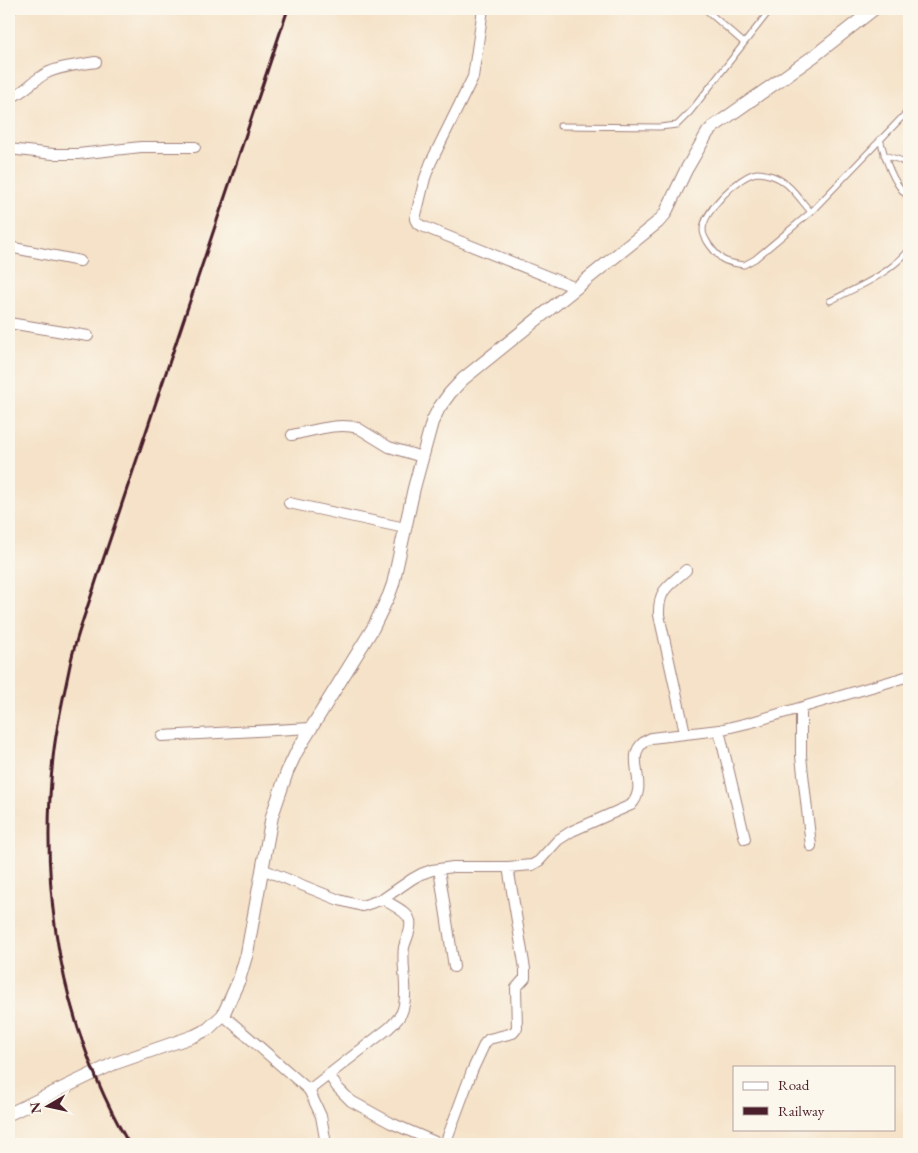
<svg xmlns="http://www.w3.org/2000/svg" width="918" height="1153" font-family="'EB Garamond',serif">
<rect width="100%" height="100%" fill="#fbf7ec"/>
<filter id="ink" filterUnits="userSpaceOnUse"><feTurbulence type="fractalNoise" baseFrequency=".02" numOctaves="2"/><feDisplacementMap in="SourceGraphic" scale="10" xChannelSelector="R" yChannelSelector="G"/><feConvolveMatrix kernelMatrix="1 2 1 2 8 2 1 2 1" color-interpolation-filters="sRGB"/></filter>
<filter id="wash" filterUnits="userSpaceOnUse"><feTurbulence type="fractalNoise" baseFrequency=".0096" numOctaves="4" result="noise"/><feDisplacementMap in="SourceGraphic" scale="20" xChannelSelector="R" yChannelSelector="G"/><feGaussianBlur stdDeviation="1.12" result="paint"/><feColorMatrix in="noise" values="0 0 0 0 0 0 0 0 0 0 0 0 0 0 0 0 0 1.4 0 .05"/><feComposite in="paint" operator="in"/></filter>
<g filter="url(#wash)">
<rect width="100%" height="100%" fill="#f5e2c8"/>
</g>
<g filter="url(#ink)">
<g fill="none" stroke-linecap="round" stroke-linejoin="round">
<!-- service casing -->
<g stroke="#a0807a" stroke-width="7">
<path id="service" d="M705,9L744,43
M560,126L660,127L677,125L690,112L771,9
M880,139C886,161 892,182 909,198
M884,155L900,160L909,166
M811,212C801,201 790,183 775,177C771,175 761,173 757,173C739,175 703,212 703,230C703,239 715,253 722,259C728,263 737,264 744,265L755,259L811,212L909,110
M830,301C858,287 888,275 909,250"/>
</g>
<!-- minor casing -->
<g stroke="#a0807a" stroke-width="12">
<path id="minor" d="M483,9L473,77L431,162L425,178L415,219L417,223L422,226L576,288
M9,12L11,9
M9,98C23,94 32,81 45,74C60,66 79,65 96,62
M9,149L53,154H78L141,147H195
M9,247L80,261
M9,323L88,336
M292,435C313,431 337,422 358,428L389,447L422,457
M289,503L405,528
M801,709V756L811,846
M719,730L745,839
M685,733L659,615C658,589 669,586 686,570
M162,736L311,728
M262,869L339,900L362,906L383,899L412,879L421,874L432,870L453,867H508L532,865L539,861L558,840L572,831L631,805C652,783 618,752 651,738L719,730L752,722L909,676
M439,869L454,967
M223,1015L309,1090L321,1116L326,1144
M329,1075L337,1087L351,1101L391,1123L440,1144
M309,1090L389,1028C395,1022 401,1017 403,1009C409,989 401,967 404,947C406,939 412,930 410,921C408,911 391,905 383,899
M445,1144L472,1071L485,1043L489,1039L513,1033L517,1028L516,988L525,978V969L508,867
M909,1144V1143"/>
</g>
<!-- tertiary casing -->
<g stroke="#a0807a" stroke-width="14">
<path id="tertiary" d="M9,1114L113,1064L194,1036L208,1029L223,1015L239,980L247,953L272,816L287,772L297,751L373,628L389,595L393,584L414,488L432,422L439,408L450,393L463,379L658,222L665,214L686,170L708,132L713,127L814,56L874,9"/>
</g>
<!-- service -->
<use href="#service" stroke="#fff" stroke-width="5"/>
<!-- minor -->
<use href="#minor" stroke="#fff" stroke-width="10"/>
<!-- tertiary -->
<use href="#tertiary" stroke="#fff" stroke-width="12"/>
<!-- rail -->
<path stroke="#4a1f2b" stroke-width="3" d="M129,1144C61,1025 39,894 53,758C56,727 64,695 70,665C76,636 88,607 97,578L288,9"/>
</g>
</g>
<!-- margin -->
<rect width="918" height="1153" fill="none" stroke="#fbf7ec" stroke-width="30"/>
<!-- legend -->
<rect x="733" y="1066" width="162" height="65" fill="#fbf7ec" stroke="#b4a19f"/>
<rect x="743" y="1082" width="25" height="8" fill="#ffffff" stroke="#b4a19f"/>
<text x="778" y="1090" font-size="15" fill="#4a1f2b">Road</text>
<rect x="743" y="1107" width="25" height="8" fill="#4a1f2b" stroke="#b4a19f"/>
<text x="778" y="1116" font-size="15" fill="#4a1f2b">Railway</text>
<!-- north arrow -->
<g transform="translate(48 1106) rotate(261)" stroke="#fbf7ec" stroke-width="4" paint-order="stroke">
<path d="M0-4L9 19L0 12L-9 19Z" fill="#4a1f2b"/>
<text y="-8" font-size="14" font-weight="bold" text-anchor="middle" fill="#4a1f2b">N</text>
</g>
</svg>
